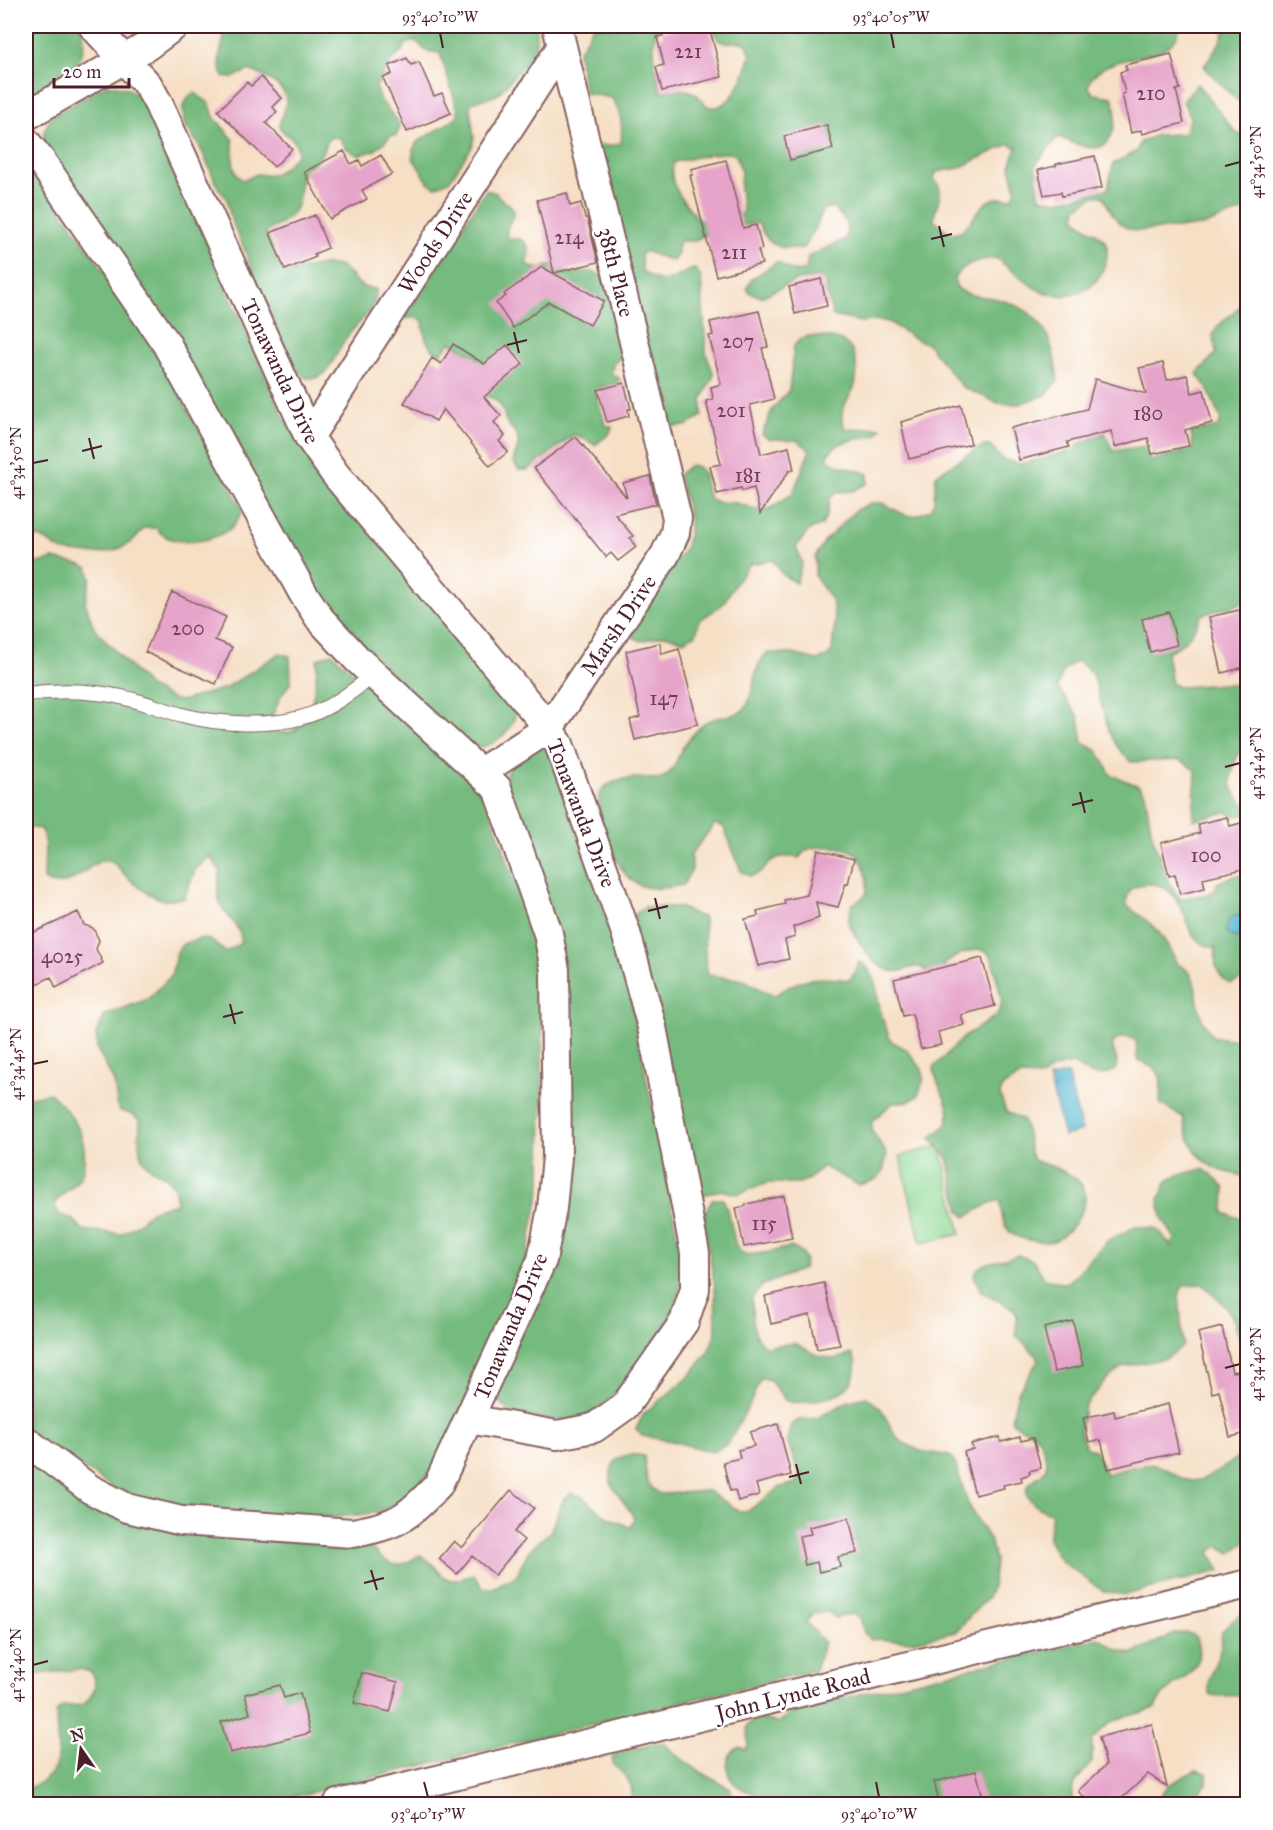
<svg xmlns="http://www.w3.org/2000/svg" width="1273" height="1830" font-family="'IM FELL Great Primer',serif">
<rect width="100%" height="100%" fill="#fff"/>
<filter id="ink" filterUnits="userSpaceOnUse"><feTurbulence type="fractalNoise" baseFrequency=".0167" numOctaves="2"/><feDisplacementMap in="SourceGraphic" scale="12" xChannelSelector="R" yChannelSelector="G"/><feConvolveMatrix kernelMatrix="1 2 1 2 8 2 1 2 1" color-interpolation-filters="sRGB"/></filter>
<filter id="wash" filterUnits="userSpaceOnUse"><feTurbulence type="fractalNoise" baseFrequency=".008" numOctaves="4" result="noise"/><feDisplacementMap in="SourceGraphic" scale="24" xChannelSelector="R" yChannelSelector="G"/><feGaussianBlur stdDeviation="1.35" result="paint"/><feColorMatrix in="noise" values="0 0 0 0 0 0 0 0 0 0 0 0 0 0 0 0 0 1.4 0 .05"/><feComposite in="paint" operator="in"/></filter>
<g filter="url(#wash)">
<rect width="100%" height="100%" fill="#f6dfc5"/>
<!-- green -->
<path fill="#91da95" stroke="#6e7c60" stroke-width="1.5" d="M940,1146L961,1234L921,1243L900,1156Z"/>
<!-- forest -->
<path fill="#74ba7e" stroke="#5f6c54" stroke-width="1.5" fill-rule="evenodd" d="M26,26H79C99,58 53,89 26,95Z
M217,26H447L453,28L462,26H536V44L531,57L497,95L472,102L470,107L474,138L472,147L449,181L435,187L428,182L413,158V150L417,142L455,119L458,115V110L440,53L426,51L417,42L413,41L405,45L401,53L391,61L376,87L381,101L397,120L400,128L396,136L392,135L374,151L357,155L346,148L339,137L329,138L318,160L303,170C300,180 300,188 299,198C297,216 280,224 266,232L281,269L285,272C302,271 326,260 341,267C351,272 354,282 362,286C366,289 371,288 376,289C378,310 354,325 344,341C337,352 333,365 324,374C318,379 313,378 306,378L294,366L257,285L244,248L231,220L227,199L219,189L199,145L184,124L183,106L190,95L195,93L210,104L214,117L233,139C234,152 229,174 244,180L257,174L267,175L276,173L284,168L298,153C296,136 288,139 279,127C280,119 284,112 286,104C289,86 262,75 249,70L232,78L224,77C216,63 220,52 224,38Z
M594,26H659C649,41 656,75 661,92C675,90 688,85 700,98C703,101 705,106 710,107C733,110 746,72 751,55L746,43C728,38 718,53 713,26H1051L1048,32L1049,36H1055L1062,26H1180C1179,29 1178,35 1175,39C1159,63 1096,52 1088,87L1094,94L1112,97C1119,112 1116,147 1094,148C1082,148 1069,141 1058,137L1035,165L1040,198L1057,201L1108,189L1113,164L1137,151L1140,142L1157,135L1184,134L1190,117L1183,101L1197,84L1237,134L1247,135V209L1202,226L1136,231C1117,227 1111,212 1103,196H1094L1077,208L1075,217C1083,229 1101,232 1106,243C1109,252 1106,265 1101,273C1090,296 1063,300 1041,291C1029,286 1008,267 996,258C977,260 966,262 954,278C954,279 956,286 957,287C965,297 985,296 997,299C1010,302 1024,308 1034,317C1052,334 1055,359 1058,381L1046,395L1019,404L998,403L962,387L928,344L912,337L889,322L880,320L862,322L833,316L823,277L797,280L761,297L749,292L747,288L752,279L777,262C786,267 795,275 806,270L808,257L845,239L847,236L846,222L833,207L823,209L816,228L803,248C780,249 768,248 759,224L755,223L708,233L694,241H680L678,243V253L673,261L644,251L641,255L642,271C647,274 653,279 659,280C673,284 683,270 695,269L701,277L706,353L714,375L702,399V416L686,426L667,427L598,145L611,146L621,143C623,126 621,113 612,98L585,93L578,52ZM1009,144L1017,147L1010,166L1016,190L1012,198C1006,198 999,197 993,199C975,205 968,239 949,232C944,230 938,223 934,220C934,202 948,194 934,179L936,172L959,168ZM728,153L736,155L741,171L740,189L743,213L718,221L700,220C689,209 675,193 672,177C671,172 673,166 674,162L711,154Z
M1227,26H1247V110C1233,94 1217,83 1204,66L1219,44Z
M106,85C125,86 133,88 145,104L284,418L297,440L511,697C512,701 515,706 515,710C517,725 499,742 486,746C476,749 467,743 459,738L325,610L43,144L44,131L52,116Z
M26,160L137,318L243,510C240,515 237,522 233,526C216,543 170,549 156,528H144C128,552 100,557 73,552C68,552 63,552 59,549C48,543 40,532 26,539Z
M486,190L496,193C504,204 504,200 511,206C518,213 510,219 508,226C507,228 507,234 507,236L510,239H520C532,244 529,255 527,265C538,272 547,267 558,262L565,274C579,272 594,268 606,279L624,355L614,363L611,373L620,379L618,382L595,389L605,425L612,427L610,433L595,445L575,434L528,470H519C508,457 517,458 518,445C519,430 511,431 506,421C504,418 505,412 502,408C490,388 469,397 451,400L477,357L451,342L440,354C426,347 424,335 423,321L419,318H404Z
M1247,300V602L1201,615C1195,632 1183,646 1167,652L1172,684L1180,687L1224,684L1247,685V748L1238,753C1230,780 1225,787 1247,807V814L1233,816L1227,812L1193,820L1196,771L1180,760L1131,762L1118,748L1109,731L1093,675L1078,660L1063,671L1057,687L1079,717L1083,743L1098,751L1111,775L1139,786L1145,793L1152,835L1167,879L1180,899L1207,894L1215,891L1217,883C1227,879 1237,872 1247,877V977L1230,984C1216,975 1214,964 1216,948C1207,947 1197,942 1192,934C1188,927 1187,919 1183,912C1171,886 1157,877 1131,889L1127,898V906C1155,926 1162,931 1177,964C1202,974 1193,999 1203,1021C1205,1026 1210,1032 1213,1037L1247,1041V1178C1238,1173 1225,1173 1215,1168C1195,1157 1187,1139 1183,1117L1160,1104C1161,1074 1165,1073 1137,1059L1136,1040L1127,1037L1118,1038L1112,1045L1117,1061L1115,1070C1097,1079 1089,1075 1073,1064C1061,1065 1050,1068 1042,1077L1020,1076L1002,1087L1000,1095L1006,1112L1022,1119C1030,1132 1026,1147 1033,1160C1048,1166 1068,1170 1079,1182C1096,1199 1073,1231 1056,1240C1048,1244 1038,1241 1029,1240C1019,1238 1012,1236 1006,1227C1001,1220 1002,1208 1000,1200L990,1203L966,1217L960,1211L948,1158L930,1138C935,1134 941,1130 945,1126C958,1109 933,1084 934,1067L965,1036L996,1016L1000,1009L1002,1000L992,959L987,952L978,949L960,954L945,964L936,985C915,948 910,980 886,969C868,962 858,938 848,923L852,905L866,895C869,882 866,864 856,854C847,846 816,844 805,851C804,852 800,857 799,858C761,852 775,871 750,876L741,871L724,827L715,824L691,854L692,869L683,885C670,887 655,891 642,886C638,884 630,880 627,876C615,862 591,809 601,792C604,786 609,784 615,782C633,773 652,783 664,777C675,771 677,757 683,747C686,742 702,723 708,721C719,715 738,718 746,707C756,692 750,670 767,653L793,654L817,660L827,657L832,651L835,620L832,601L815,576V557L825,541L856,510L872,503H882L905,515L914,516L930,510L934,502L936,475L982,446H990L1002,459L1020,464L1076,450L1078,444L1105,433L1113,451L1143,446L1151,461L1193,449L1191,432L1218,427L1221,419L1207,388L1197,374L1216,353L1213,335L1217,327Z
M809,336C832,338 852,336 856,363C857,371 857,382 853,390C846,403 837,413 845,428C858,431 869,426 881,428L876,435C860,439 832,440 827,458C838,469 855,467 868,474V483L853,491L836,492L830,498L827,516L821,526L809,530L796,547L802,563L796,583L782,574L773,560L750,564L736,582L723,604L699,621L696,634L684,641L665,635L641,641L633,637V625L685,548C695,523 685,500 678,475L690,465L698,467L704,473L706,490L709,498L717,502L736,503L762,511L771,508L793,493L810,450L797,440L770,439L762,435L772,410L789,390L794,346L800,339Z
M53,559L79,564L88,568L91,577L85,602L94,628L149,687L172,699L181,701L226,688L280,653L290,656L291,682L280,697L270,723L273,731C311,744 317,685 317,659L332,653L484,793L536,942L543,981L541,1185L527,1256L516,1286L434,1468L409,1496L392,1506L375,1513L338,1517L204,1512L135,1496L113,1488L26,1429V1098L50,1093C71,1112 90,1137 83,1167C83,1170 83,1173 81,1176C76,1186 62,1193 55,1203C58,1219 61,1214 72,1219C76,1221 80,1227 83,1230L121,1234L138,1224L151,1211L176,1203C177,1169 152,1178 142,1158C137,1149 140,1131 140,1121L134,1115L118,1110L114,1082L97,1049L96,1033L105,1015L148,999L171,976L177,951L183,944L201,938L210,940L226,952L241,943C242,926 228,920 221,905C216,895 219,881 220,870L210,856L195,870L184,898C178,899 171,900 165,900C152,898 134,884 125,875C120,869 115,862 107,861C87,858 74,896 44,880L45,846L42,829L26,827V571L36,564Z
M538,745L545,749L550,755L620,958L631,1000L679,1244C681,1262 683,1281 678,1298C669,1327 620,1395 594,1411C573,1424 551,1420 528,1417C508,1414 498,1406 495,1386L542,1275L565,1086L505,783C506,761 521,757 538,745Z
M644,907H679L704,918L705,956L708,975L744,980L767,993L776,995C804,975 817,977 850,980L859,962L866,966L875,980L881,1015L891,1041L906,1049L922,1069L924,1078L918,1096L910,1101L893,1103L872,1121V1131L887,1154C882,1177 882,1180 858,1185L823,1166L809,1179L799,1183H768L738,1194L721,1190L692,1198L631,918Z
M1203,1169L1211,1174L1225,1188L1224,1213L1242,1219L1246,1227L1247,1226V1351C1239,1342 1238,1331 1234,1320C1227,1305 1214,1295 1202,1284L1184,1285L1179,1294L1183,1346L1167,1358L1122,1367L1107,1379L1084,1407L1080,1433L1087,1448L1095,1450L1106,1474C1118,1471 1144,1462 1156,1465C1172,1469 1181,1484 1199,1480C1217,1475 1231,1461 1247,1452V1538L1242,1545L1230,1553L1219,1546L1210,1552L1220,1571L1124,1595L1103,1591L1061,1561L1048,1540L1052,1514C1039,1509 1016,1496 1032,1481C1037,1477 1043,1475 1046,1468C1048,1461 1043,1447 1040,1441C1034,1427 1021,1433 1011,1420L1018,1392L1038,1361L1035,1354L1016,1335L1017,1317L1014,1309L981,1291L974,1276L978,1268L985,1264L1018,1255L1034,1261L1044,1278L1061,1283L1069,1282L1108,1240L1135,1227L1154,1228L1161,1233L1171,1246L1175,1239L1162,1217L1159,1199L1167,1181L1175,1176Z
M713,1199H723C744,1246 718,1267 790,1247L802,1252L805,1260L803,1269L763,1285L752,1298C753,1316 750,1337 766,1347L795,1343L818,1356L835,1359L852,1354L856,1362C855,1368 855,1376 852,1381C844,1398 803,1405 786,1401L770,1380L761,1377L751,1402L728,1443L712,1452L672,1441L642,1436L636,1429L644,1413L688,1378L707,1354L716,1333L715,1288L704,1224V1214Z
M867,1397L881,1409L895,1435L902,1442L920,1451L950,1456L955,1463L969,1507L991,1542L995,1561L992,1588L988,1597L955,1632L913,1641L871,1639L864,1633L860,1617L852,1614L835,1618L828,1612L812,1614L806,1622L824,1642L815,1670L264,1804H26V1788C32,1788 37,1784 43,1781C68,1765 53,1734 57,1711L65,1706L83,1705C94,1693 99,1689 91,1672L79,1669L32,1675L26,1674V1454L78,1489L365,1537C370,1549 387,1568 402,1564C408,1563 414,1558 420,1555C446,1569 438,1591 473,1574L483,1588H493L516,1576L529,1550L550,1532L564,1498L572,1493L581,1496L604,1515L631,1528L634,1519C630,1506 614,1493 611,1483C610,1479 611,1476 611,1473C612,1455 629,1453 644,1456L647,1481L652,1488L660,1494L708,1491L739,1511H748L779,1488L798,1482L799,1473L787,1441L791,1425L799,1420L817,1418L849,1401Z
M1247,1611V1695C1234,1695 1223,1697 1210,1695C1205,1671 1219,1665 1221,1645C1221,1640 1219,1637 1222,1632C1228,1622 1238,1617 1247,1611Z
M1185,1632L1195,1636C1212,1680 1167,1676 1155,1708C1140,1715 1122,1715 1109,1724C1103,1728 1097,1735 1092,1741V1762C1081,1775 1067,1787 1073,1804H771C763,1792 744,1794 734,1783C724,1773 725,1752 740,1747L745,1750L748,1745L747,1726C756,1716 767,1720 778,1723L798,1709L1098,1638L1116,1649L1131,1654L1174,1634Z
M663,1742C682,1763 705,1775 730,1788L736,1804H627C640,1789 625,1774 613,1765L612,1758L617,1753Z
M1196,1770L1207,1773V1784L1199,1791L1197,1804H1153L1168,1785Z"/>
<!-- water -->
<path fill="#51b5cf" stroke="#4e6a7d" stroke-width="1.5" d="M1237,915L1247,918V937C1228,942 1217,925 1237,915Z
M1067,1074L1082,1131L1064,1136L1049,1078Z"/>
<g id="blocks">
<!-- building -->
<path fill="#e6a4ca" d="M687,26H709L722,77L662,91L656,67L664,65L657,37L663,36L662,32Z
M1171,54L1180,89L1176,90L1184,123L1142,134L1141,130L1131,133L1122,94L1125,93L1120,72L1127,70L1125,65Z
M407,58L411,65L419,62L434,96L442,93L451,113L407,132L383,78L392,74L389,66Z
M261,77L282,98L273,107L277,112L266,123L292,149L274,167L218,111L247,82L251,86Z
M827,125L833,149L790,160L784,136Z
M344,151L351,164L359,160L362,166L381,155L392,174L362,190L367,199L330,219L304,172Z
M1095,156L1102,188L1062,196L1061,192L1044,195L1038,170L1056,166V164Z
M726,160L743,228L756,225L762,249L758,250L762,264L716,276L690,175H693L691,169Z
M567,193L570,206L581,203L585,218H587L598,262L554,273L537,200Z
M315,215L328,248L314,254L316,257L285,270L270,233Z
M542,267L604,301L590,325L549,302L513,328L496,303L506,296L504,294Z
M821,279L827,306L795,314L789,287Z
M759,311L768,347L762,348L774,399L750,405L761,454L789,447L794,470L789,471L760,514L754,488L742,491L741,488L717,494L710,466L721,464L706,401L713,399L711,387L721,384L709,336L713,335L710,322Z
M453,344L484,364L507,345L523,364L484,397L501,416L494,422L505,436L499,441L508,452L490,466L443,409L436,421L404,403L432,358L441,364Z
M1163,363L1167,380L1187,375L1192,393L1204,390L1212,423L1185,430L1189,446L1152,454L1148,438L1115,447L1111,431L1067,442L1069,447L1019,460L1011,428L1087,409L1095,379L1146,394L1139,368Z
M624,383L631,409H628L629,416L607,422L598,390Z
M961,405L971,444L909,459L901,422Z
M576,437L627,498L623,483L650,476L656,504L615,514L633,536L630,538L636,547L618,561L611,553L606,557L534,468Z
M172,592L226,617L215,640L232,647L216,684L145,652Z
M1248,608V666L1222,673L1209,617Z
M1169,612L1177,645L1150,652L1142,619Z
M660,643L662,654L679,649L698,724L635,740L630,720L640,717L626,651Z
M1227,817L1230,826L1248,821V868L1203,878L1205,888L1180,894L1175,874L1169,876L1161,843L1200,833L1198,824Z
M818,850L854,859L848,884L846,883L838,907L816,902L819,918L793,927L795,937L785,940L789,959L758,966L745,919L758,916L757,911L785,904L784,900L807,895Z
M78,912L84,925L93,928L99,940L96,949L103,963L56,988L51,977L26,989V936Z
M982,958L995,1006L961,1015L964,1025L938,1032L941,1045L921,1049L912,1014L903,1016L894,979Z
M784,1196L792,1238L744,1247L736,1208L746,1206V1204Z
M824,1283L840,1345L817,1349L810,1315L771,1324L765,1296Z
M1073,1321L1083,1366L1054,1372L1044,1328Z
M1222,1327L1232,1372L1240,1371L1243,1385L1248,1384V1433L1230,1437L1219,1391L1212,1393L1198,1333Z
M1168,1404L1179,1452L1108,1469L1101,1440L1089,1442L1083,1418L1114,1411L1115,1417Z
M778,1424L791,1475L756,1484L759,1495L738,1501L735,1490L730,1491L723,1462L740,1458L738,1450L754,1446L750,1432Z
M1000,1437L1001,1442L1020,1437L1021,1441L1033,1438L1041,1468L1029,1471L1030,1474L1021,1477L1022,1481L1003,1485L1004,1488L975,1495L964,1452L973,1449L971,1444Z
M511,1490L534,1508L514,1532L524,1540L495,1575L472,1556L457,1574L439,1559L454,1541L462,1548Z
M849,1518L857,1553L838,1557L840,1567L819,1572L817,1562L805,1565L799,1536L811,1534L809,1527Z
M362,1673L398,1682L390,1712L354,1703Z
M280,1685L284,1698L300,1693L310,1733L230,1753L221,1722L250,1714L245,1694Z
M1152,1724L1167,1787L1148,1774L1116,1804H1091L1078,1791L1106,1765L1099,1737Z
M976,1771L985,1804H940L934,1782Z"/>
</g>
</g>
<g filter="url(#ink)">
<use href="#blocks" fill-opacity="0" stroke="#866261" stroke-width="1.5"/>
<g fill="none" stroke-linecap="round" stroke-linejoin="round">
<!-- lane casing -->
<g stroke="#866261" stroke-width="16">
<path id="lane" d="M26,694C56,690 86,690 116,696C139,700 160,709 182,715C216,724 265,727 300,718C328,711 351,692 374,675"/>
</g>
<!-- street casing -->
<g stroke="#866261" stroke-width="32">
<path id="street" d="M93,26L148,85L158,103L309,437L335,474L537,714L559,744L626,933L652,1027L695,1253V1289L684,1322L625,1406L594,1428L557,1435L469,1419
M26,116L147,46L174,26
M26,142L39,158L166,343L303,593L320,619L358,660L497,788L548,933L555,970L557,1157L552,1208L542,1260L438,1485C408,1517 397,1526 352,1533L182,1521L127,1508L90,1489L26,1441
M309,437L562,46
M481,772L549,728L665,555L675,533L677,518L557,26
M338,1804L1248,1584"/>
</g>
<!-- lane -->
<use href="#lane" stroke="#fff" stroke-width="14"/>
<!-- street -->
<use href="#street" stroke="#fff" stroke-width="28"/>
</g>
</g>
<!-- ticks -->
<path fill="none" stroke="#4a1f2b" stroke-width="2" d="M440,33L443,48M891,33L894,48M1225,166L1240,162M939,226L944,247M931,239L952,234M514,332L519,353M507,345L527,340M89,438L94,459M82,451L102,446M33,463L48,460M1225,767L1240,763M1080,792L1085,813M1072,805L1093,800M655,898L660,919M648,911L668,906M230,1004L235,1024M223,1017L243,1012M33,1064L48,1061M1225,1368L1240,1364M796,1464L801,1484M789,1477L809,1472M371,1570L377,1590M364,1583L384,1578M33,1665L48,1661M424,1782L428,1797M876,1782L879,1797"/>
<g text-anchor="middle" stroke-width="4.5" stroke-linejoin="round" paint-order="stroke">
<!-- number labels -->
<g font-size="20" fill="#714053">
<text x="688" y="58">221</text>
<text x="1151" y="100">210</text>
<text x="569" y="244">214</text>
<text x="734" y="259">211</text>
<text x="738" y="348">207</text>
<text x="731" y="417">201</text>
<text x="1148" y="420">180</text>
<text x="748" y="482">181</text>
<text x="188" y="635">200</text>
<text x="664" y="705">147</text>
<text x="1206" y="862">100</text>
<text x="62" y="963">4025</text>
<text x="764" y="1230">115</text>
</g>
<!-- street labels -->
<g font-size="22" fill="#4a1f2b" stroke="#fff">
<text transform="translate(435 242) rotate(-57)" y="8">Woods Drive</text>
<text transform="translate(617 272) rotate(76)" y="8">38th Place</text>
<text transform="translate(281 371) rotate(65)" y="8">Tonawanda Drive</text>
<text transform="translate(618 625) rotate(-56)" y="8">Marsh Drive</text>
<text transform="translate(582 813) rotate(69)" y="8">Tonawanda Drive</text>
<text transform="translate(510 1326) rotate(-67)" y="8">Tonawanda Drive</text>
<text transform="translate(793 1694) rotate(-14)" y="8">John Lynde Road</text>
</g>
</g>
<!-- margin -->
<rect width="1273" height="1830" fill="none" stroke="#fff" stroke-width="66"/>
<!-- north arrow -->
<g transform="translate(81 1749) rotate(346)" stroke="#ffffff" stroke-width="4.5" paint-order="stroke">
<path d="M0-4.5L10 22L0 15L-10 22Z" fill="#4a1f2b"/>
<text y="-9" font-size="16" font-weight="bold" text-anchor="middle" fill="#4a1f2b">N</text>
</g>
<!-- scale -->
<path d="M54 78v9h75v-9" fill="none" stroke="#4a1f2b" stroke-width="3"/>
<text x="63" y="78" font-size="18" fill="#4a1f2b" stroke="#ffffff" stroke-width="4.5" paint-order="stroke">20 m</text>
<rect x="33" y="33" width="1207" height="1764" fill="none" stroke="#4a1f2b" stroke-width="2"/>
<g font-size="15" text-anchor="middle" fill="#4a1f2b">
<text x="440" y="22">93°40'10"W</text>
<text x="891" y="22">93°40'05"W</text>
<text transform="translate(1256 162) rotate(-90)" y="5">41°34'50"N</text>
<text transform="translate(16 463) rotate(-90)" y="5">41°34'50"N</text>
<text transform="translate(1256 763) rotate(-90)" y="5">41°34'45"N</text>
<text transform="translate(16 1064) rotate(-90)" y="5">41°34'45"N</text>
<text transform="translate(1256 1364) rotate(-90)" y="5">41°34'40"N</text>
<text transform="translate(16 1665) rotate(-90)" y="5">41°34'40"N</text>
<text x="428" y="1819">93°40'15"W</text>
<text x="879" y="1819">93°40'10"W</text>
</g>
</svg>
